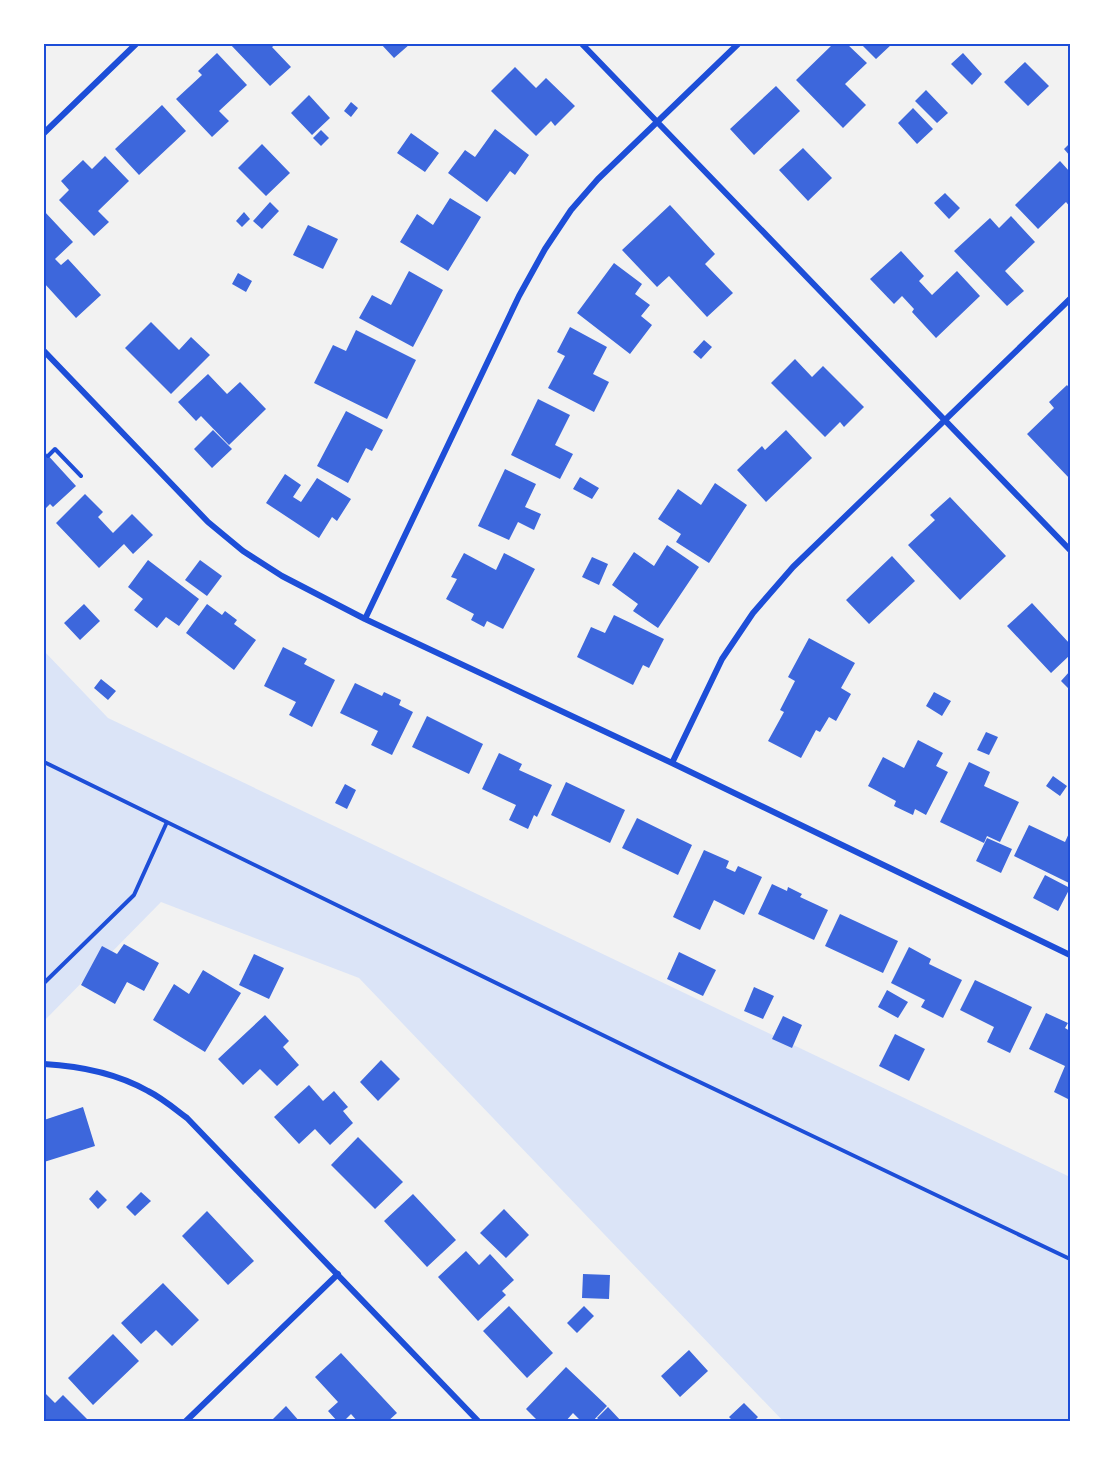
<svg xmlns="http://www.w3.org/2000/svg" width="1114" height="1465" font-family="'Work Sans',sans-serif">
<rect width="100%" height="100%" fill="#f2f2f2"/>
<!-- green -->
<path fill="#dbe4f7" d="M44,651L108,718L1070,1177V1421H783L359,978L161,902L44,1021Z"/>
<!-- building -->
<path fill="#3d67dc" d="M230,44H276L272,47L291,67L270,86Z
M381,44H410L394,58Z
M833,44H847L867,63L845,84L866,105L843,128L796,80Z
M861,44H892L876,59Z
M217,53L247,85L219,111L229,121L212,137L176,99L202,75L198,71Z
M963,53L982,74L972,85L951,64Z
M1025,62L1049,86L1028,106L1004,82Z
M515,67L536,88L546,78L575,106L555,126L551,121L536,136L491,91Z
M776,86L800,111L754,155L730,129Z
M926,90L948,113L937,123L915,101Z
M309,95L330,118L312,135L291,113Z
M351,102L358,108L351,117L344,111Z
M162,105L186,131L139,175L115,149Z
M913,108L933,129L917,144L898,123Z
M495,129L529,155L515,175L510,171L487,202L448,173L465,150L475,157Z
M321,130L329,138L321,146L313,138Z
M411,133L439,153L425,172L397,153Z
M1070,143V156L1064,149Z
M262,144L290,173L266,196L238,168Z
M803,148L832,178L808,201L779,170Z
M105,156L129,181L98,211L109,222L94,236L59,200L69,190L61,181L83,160L92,169Z
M1060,161L1070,172V207L1066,202L1038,229L1015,205Z
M945,193L960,208L949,219L934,203Z
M450,198L481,217L448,271L400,242L417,214L433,225Z
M270,202L279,211L262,229L253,221Z
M670,205L715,254L705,264L733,293L707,317L669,276L657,287L622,250Z
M44,211L73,242L55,259L61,265L68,259L101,295L76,318L44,283Z
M244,212L250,219L242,227L236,221Z
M1011,216L1035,242L1005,271L1024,291L1007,306L954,251L990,218L999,228Z
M308,225L338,239L323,269L293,255Z
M901,251L924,276L919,281L932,295L957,271L980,296L936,338L912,312L914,309L902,296L894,304L870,279Z
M614,263L642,284L635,294L650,305L641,316L652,325L630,354L577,313Z
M409,271L443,290L413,347L359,318L372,295L391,305Z
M238,273L252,281L246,292L232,284Z
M151,322L179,350L191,337L210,355L171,394L125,348Z
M570,327L607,347L593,374L609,382L594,412L548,388L565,356L557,352Z
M356,330L416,360L387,419L314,383L333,345L346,351Z
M704,340L712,347L701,359L693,352Z
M795,359L812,377L823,366L864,407L844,427L840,422L825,437L771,383Z
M208,374L227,394L240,382L266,409L229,445L201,416L196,421L178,402Z
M1067,385L1070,389V479L1027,434L1054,408L1049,402Z
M538,399L570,415L555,445L573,454L560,479L511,455Z
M346,411L383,430L372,451L366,448L348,483L317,466Z
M213,430L232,449L212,468L194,449Z
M786,430L812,458L766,502L737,470L762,446L765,450Z
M44,451L76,486L53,507L50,504L44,510Z
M505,469L536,484L525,507L541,514L534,530L518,522L509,540L478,526Z
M285,474L301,485L293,497L301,502L317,478L351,499L337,521L332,517L319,538L266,503Z
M580,477L599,488L592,499L573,489Z
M715,483L747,505L709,563L676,542L681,534L658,519L678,489L701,505Z
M85,494L103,512L98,517L113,533L132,514L153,535L133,554L124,544L99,568L56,523Z
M950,497L1006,556L960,600L908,545L935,520L930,515Z
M667,545L699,567L658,628L633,611L638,604L612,585L634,552L654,566Z
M464,553L496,570L504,553L535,569L503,629L487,621L484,627L471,620L474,614L446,599L457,579L451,577Z
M892,556L915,581L869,624L846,600Z
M592,557L608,564L599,585L582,577Z
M148,560L199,599L179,626L166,617L157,628L134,610L143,599L128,587Z
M200,560L222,576L207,596L185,580Z
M1032,603L1070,644V655L1051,673L1007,626Z
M84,604L100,621L80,640L64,623Z
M207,604L222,615L225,611L237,620L234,624L256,640L234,670L186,633Z
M614,615L664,639L649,668L643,665L633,685L577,657L591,627L605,633Z
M809,638L855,663L841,688L851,694L836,721L829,717L820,732L816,730L801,758L768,741L784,712L780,710L795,681L788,677Z
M283,647L307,659L304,664L335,680L312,727L289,715L296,702L264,686Z
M1070,671V690L1061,681Z
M101,679L116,691L108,700L94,688Z
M355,683L382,696L384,692L401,700L399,705L413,712L392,755L371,745L378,731L340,713Z
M934,692L951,701L942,716L926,706Z
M427,716L483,744L469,774L412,747Z
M986,732L998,737L989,755L977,750Z
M918,740L943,753L936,766L948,772L926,815L915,809L913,815L894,806L896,801L868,786L883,757L904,768Z
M499,753L522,764L519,770L552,785L537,817L534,815L528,829L509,820L516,805L482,789Z
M969,762L990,772L984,786L1019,802L1000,842L987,836L984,843L940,822Z
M1053,776L1067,786L1060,796L1046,786Z
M566,782L625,810L610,843L551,815Z
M345,784L356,790L347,809L335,803Z
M637,818L692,845L678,875L622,848Z
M1029,825L1065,842L1070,831V879L1069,883L1014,856Z
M987,838L1012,849L1001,873L976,861Z
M704,850L729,861L726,868L735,872L738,866L762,877L744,915L714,900L700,930L673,917Z
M1045,875L1070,888L1058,911L1033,898Z
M772,884L787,891L788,887L802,894L800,897L828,910L814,940L758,914Z
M840,914L898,941L883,973L825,946Z
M124,944L159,963L144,991L127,982L115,1004L81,985L102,946L117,954Z
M909,947L931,959L929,964L962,980L943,1018L921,1007L925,1000L891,983Z
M679,952L716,970L703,996L667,979Z
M254,954L284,968L269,999L239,985Z
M203,970L241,993L205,1052L153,1020L174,984L189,994Z
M975,980L1032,1007L1010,1053L987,1042L994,1027L960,1010Z
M754,987L774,996L763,1019L744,1011Z
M887,990L908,1002L898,1018L878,1007Z
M1046,1013L1068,1023L1065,1028L1070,1031V1100L1054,1092L1065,1066L1029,1049Z
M265,1015L289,1041L283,1047L299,1065L277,1086L260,1069L243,1085L218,1059Z
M783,1016L802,1025L792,1048L772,1039Z
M895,1034L925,1049L909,1081L879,1066Z
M381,1060L400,1079L378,1101L360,1082Z
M309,1085L323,1101L334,1091L348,1107L343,1111L353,1123L330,1145L315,1129L299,1144L274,1117Z
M83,1107L95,1146L44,1162V1120Z
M358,1137L403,1182L375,1209L331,1165Z
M97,1190L107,1200L98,1209L89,1199Z
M141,1192L151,1201L135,1216L126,1207Z
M413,1194L456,1240L427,1267L384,1221Z
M504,1209L529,1235L506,1258L480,1233Z
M207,1211L254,1261L228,1285L182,1236Z
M466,1251L479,1265L490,1254L514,1280L502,1291L506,1295L478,1321L438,1277Z
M583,1274L610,1275L609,1299L582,1298Z
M163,1283L199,1320L172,1346L156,1330L141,1344L121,1323Z
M509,1306L553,1353L527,1378L483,1331Z
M584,1306L594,1316L577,1333L567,1323Z
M113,1334L139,1361L93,1405L68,1378Z
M689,1350L708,1371L680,1397L661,1376Z
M341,1353L397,1413L387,1422H358L351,1414L343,1422H338L328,1411L338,1402L315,1377Z
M566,1367L607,1406L592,1422H582L573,1413L565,1422H539L526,1409Z
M44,1392L55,1403L63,1395L90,1422H44Z
M744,1403L758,1417L753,1422H734L729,1417Z
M286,1406L300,1422H270Z
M608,1407L622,1422H601L597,1418Z"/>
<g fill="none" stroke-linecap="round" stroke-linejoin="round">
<!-- path -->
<path stroke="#1d4ed8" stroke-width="4" d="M48,456L55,449L81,476
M44,762L666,1066L1070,1259
M44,983L134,895L167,822"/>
<!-- minor -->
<path stroke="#1d4ed8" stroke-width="6" d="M582,44L1070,550
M44,133L136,44
M44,351L208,522L243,551L282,576L365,619L672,763L1070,955
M365,619L519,296L545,249L571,210L598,179L738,44
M672,763L722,659L753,613L793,567L1070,299
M44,1064C80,1066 116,1073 148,1091C162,1098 175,1109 187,1118L479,1422
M185,1422L338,1274"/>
</g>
<!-- border -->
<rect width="1114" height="1465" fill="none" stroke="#ffffff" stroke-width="90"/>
<rect x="45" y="45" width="1024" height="1375" fill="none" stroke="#1d4ed8" stroke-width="2"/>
</svg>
